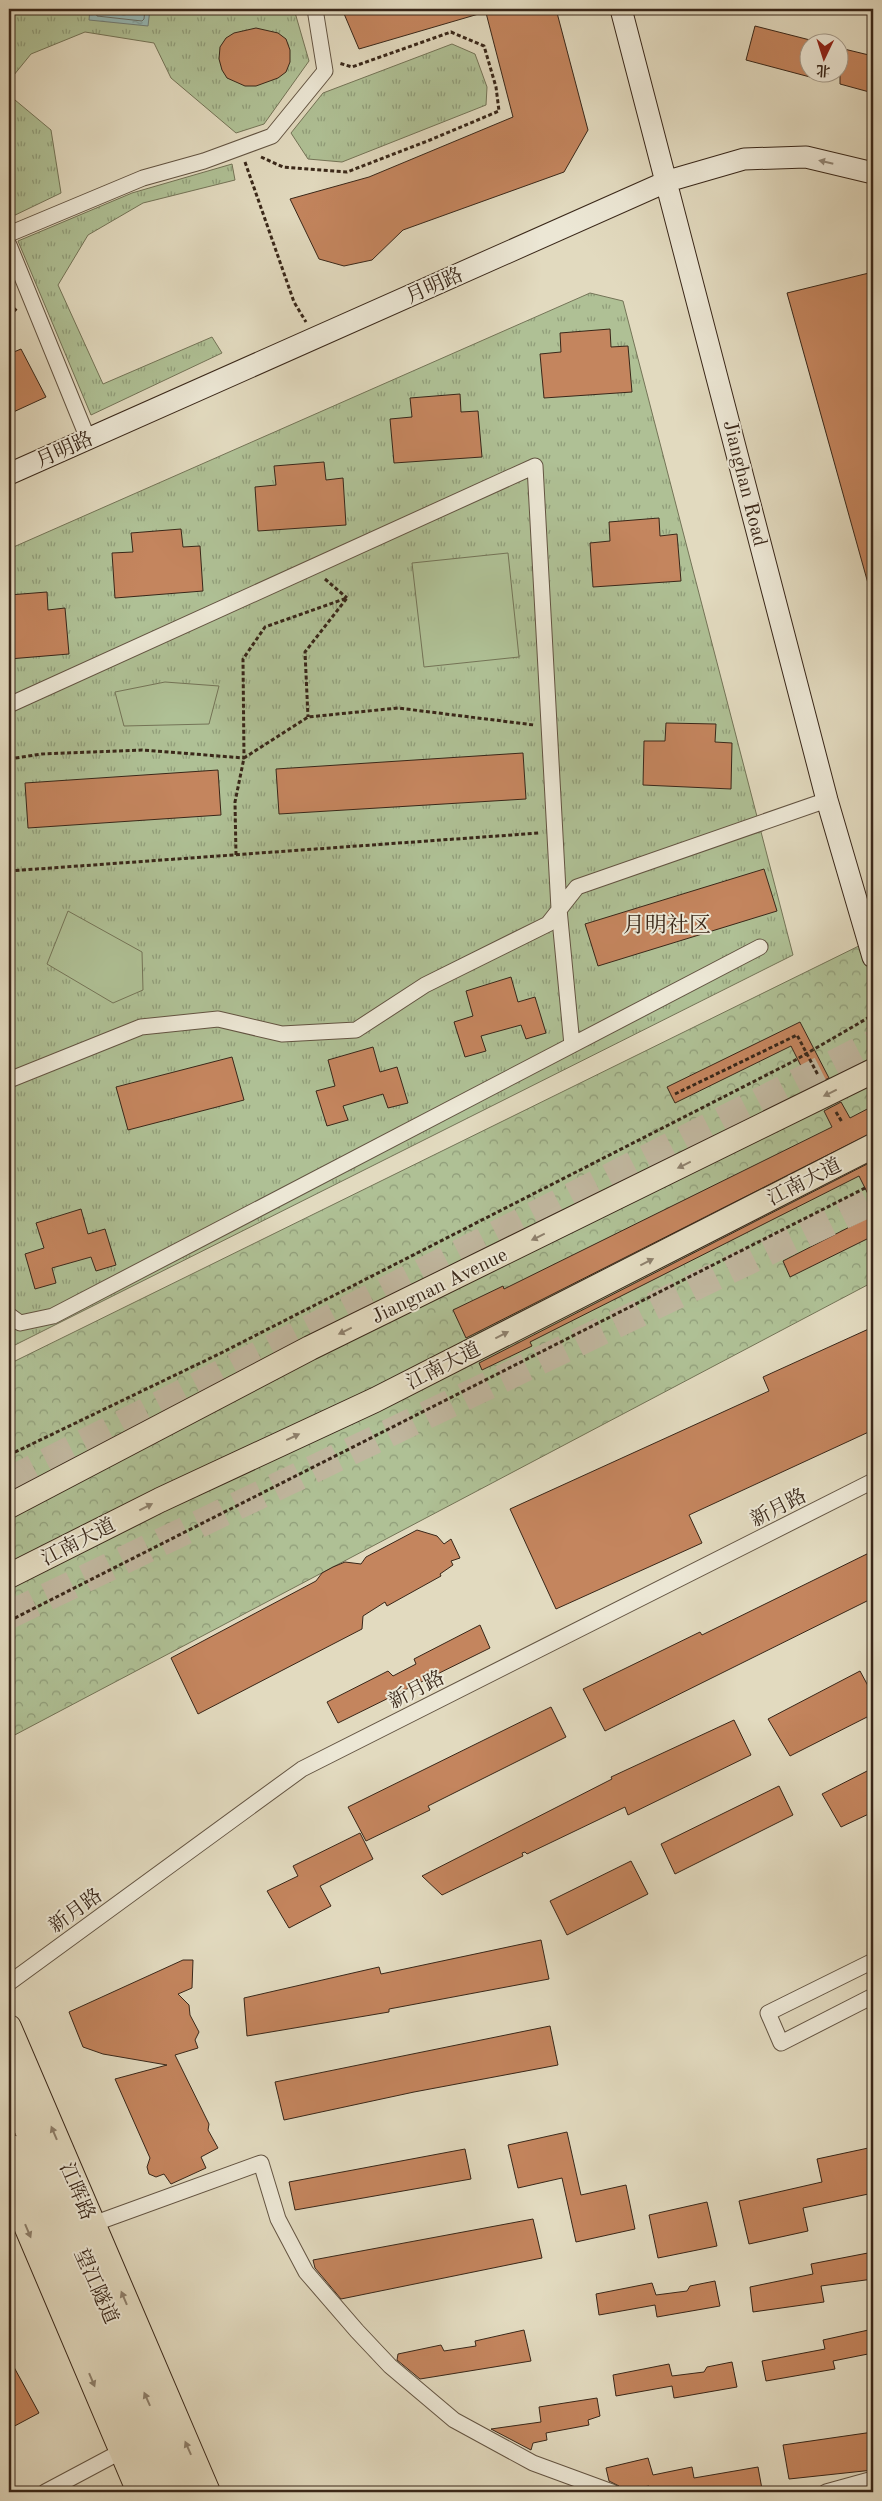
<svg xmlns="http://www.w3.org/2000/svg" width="882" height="2501" font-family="'Old Standard TT','Noto Serif SC',serif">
<defs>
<pattern id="grass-tufts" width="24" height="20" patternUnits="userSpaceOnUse" patternTransform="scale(1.25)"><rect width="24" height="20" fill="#afc095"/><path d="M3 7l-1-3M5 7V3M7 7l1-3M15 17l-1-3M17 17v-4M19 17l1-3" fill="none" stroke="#8f9c79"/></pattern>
<pattern id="forest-crowns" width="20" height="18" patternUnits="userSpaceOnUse" patternTransform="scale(1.25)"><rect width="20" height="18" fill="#afc095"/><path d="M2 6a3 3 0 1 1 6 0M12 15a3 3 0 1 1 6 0" fill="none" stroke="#8f9c79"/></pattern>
<pattern id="water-ripples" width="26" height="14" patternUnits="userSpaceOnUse" patternTransform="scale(1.25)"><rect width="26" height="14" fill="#96bab8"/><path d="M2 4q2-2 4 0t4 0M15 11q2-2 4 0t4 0" fill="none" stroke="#7b9795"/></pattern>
</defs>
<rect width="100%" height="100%" fill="#e2dabf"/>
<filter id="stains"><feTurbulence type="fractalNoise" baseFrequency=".004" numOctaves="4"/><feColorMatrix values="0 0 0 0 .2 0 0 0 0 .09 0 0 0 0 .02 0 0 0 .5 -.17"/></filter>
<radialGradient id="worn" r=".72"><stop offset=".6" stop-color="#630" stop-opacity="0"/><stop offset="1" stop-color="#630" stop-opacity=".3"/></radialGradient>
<!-- grass -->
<path fill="url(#grass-tufts)" stroke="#747457" d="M9,9H294L309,61L264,124L236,133L171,78L154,43L85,32L31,54L9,81Z
M452,44L475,54L487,87L486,105L342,162L308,159L291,133L323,93Z
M9,95L51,130L61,193L9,218Z
M232,164L235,180L143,203L88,235L58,285L103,384L212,337L222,353L91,415L18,241L132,193Z
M590,293L623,301L793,955L9,1348V549Z"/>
<!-- forest -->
<path fill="url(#forest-crowns)" stroke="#747457" d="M873,939V1282L9,1738V1364Z"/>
<!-- pitch -->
<path fill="#afc095" stroke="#747457" d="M508,553L519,657L424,667L412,563Z
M165,682L219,686L209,724L124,726L115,692Z
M68,911L142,952L143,990L113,1003L47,964Z"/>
<!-- water -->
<path fill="url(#water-ripples)" stroke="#717f78" d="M90,9H150L148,26L89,20Z"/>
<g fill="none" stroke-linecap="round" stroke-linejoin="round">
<!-- shore -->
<path stroke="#687068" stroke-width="1" d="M95,9L97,16L142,21L144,19L145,9"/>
</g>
<!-- building -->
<path fill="#c4855e" stroke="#392719" d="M342,9H482V13L359,49Z
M485,9H556L588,130L564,172L403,230L372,260L344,266L319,259L290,199L369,177L513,117Z
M755,26L810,40V77L746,60Z
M256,28L278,33L286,39L290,50V62L286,72L278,78L256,86H245L227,78L222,70L219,59L220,47L226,38L234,33Z
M840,48L873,56V93L840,84Z
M873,272V586L869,587L787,293Z
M610,329L611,347L628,346L632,392L544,398L540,354L561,352L560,333Z
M21,349L46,397L9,414V354Z
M460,394L461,412L478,411L482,457L394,463L390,419L412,417L410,398Z
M324,462L326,480L343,478L346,525L258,531L255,487L276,485L274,466Z
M659,518L660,536L677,534L681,581L593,587L590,543L610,541L609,522Z
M181,529L183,547L200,546L203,591L115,598L112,553L133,552L131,533Z
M47,592L48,610L65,608L69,654L9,659V595Z
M666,723L716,724L715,742L732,743L731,789L643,785L644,741H665Z
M523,753L526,799L279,814L276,769Z
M218,770L221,815L28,828L25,783Z
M764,869L777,911L598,966L585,924Z
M511,977L518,1002L535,997L546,1033L526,1039L521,1025L481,1036L486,1051L465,1057L454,1022L473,1016L466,991Z
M800,1022L829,1078L811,1086L791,1046L675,1103L667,1087Z
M373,1047L380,1072L397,1067L408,1103L388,1108L383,1094L343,1106L348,1120L327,1126L316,1091L335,1086L328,1060Z
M232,1057L244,1100L128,1130L116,1087Z
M841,1102L850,1118L873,1106V1132L466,1338L453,1310L503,1286L504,1289L832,1127L824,1111Z
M873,1161V1204L859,1176L530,1342L532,1346L482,1370L479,1363Z
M81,1209L88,1234L105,1229L116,1265L96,1271L91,1257L52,1268L56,1283L35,1289L25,1254L44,1248L36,1223Z
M873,1215V1236L790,1277L783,1261Z
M873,1327V1430L689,1515L702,1543L556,1609L510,1509L769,1391L763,1377Z
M417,1530L437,1536L444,1544L451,1539L460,1558L451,1561L453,1565L440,1574L441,1576L387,1606L385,1602L363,1616L362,1629L198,1714L171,1658L316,1581L322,1573L333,1567L345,1562L361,1564L366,1557Z
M873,1551V1598L605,1731L583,1689L700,1632L702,1635Z
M480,1625L490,1648L338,1723L327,1702L388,1671L393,1676L416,1664L414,1659Z
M860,1671L873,1695V1714L790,1756L768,1719Z
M551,1707L566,1737L428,1806L430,1810L366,1841L348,1807Z
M734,1720L751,1755L628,1815L625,1807L527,1854L525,1852L522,1853L523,1856L442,1895L422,1876L612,1779L611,1777Z
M873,1768V1812L841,1827L822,1794Z
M779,1786L793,1815L675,1874L661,1844Z
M360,1833L373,1859L320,1886L331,1906L289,1928L267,1891L298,1876L293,1866Z
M631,1861L648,1894L567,1935L550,1901Z
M541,1940L549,1979L389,2009V2012L247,2036L244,1998L379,1967L381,1974Z
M183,1960H193L192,1988L178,1994L189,2005L190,2015L199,2032L195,2040L198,2048L175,2055L209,2124L208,2130L218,2148L201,2157L206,2168L171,2184L164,2174L156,2177L149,2174L147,2167L150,2158L115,2079L167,2065L103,2054L83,2047L69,2012Z
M550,2026L558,2065L414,2092L284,2120L275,2082Z
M567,2132L581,2195L626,2185L635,2229L576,2242L562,2178L518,2188L508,2145Z
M873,2147V2193L803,2208L808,2231L749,2244L739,2201L822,2182L817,2159Z
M465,2149L471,2179L295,2210L289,2182Z
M707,2202L717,2246L658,2258L649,2215Z
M533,2219L542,2258L341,2299L315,2268L313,2260Z
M873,2252V2279L821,2286L824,2302L753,2312L750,2287L813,2274L811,2264Z
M715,2281L720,2306L657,2317L655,2305L599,2315L596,2294L652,2283L656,2295L687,2291L690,2286Z
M873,2329V2353L833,2361L835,2369L766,2381L762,2361L825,2349L823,2340Z
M524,2330L531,2361L420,2379L397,2360L398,2354L441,2345L444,2351L476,2346L475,2341Z
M9,2358L39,2413L9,2429Z
M732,2362L737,2387L674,2398L672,2386L616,2396L613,2375L669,2364L672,2376L704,2372L707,2367Z
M597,2398L600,2416L588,2420L589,2425L546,2433L547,2440L533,2443L531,2450L491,2429L541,2422L539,2407Z
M873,2432V2470L789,2479L783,2445Z
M648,2458L653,2475L692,2467L694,2478L758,2467L762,2489L747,2492H692L691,2490L651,2492L649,2486L621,2491L619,2486L609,2481L606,2468Z"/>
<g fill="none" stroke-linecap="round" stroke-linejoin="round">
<!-- highway-tunnel -->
<path stroke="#c0b69e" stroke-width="28" stroke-dasharray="28 14" stroke-linecap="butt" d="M9,1481L873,1044
M9,1615L873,1201"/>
<!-- street casing -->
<g stroke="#635442" stroke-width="17">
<path id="street" d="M9,234L143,178L204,161L272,136L325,71L315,9
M9,245L88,439
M9,705L535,466L559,909L572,1045
M9,1080L141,1027L218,1019L282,1034L356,1030L425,985L548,924L577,887L827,800
M9,1315L20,1323L53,1316L760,947
M873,1961L768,2013L781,2043L873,1996
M9,1983L302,1769L873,1481
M93,2224L261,2163L278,2219L306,2272L357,2331L390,2366L454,2420L533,2463L612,2492
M45,2492L122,2451
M826,2492L873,2479"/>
</g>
<!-- secondary casing -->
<g stroke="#392719" stroke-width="23">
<path id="secondary" d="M621,9L827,800L873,957
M9,474L668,181L744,159L806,157L873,173"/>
</g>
<!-- primary casing -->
<g stroke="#392719" stroke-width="26">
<path id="primary" d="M9,1506L310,1348L873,1071
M9,1576L160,1500L375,1400L873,1146
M9,2027L208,2492
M9,2186L139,2492"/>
</g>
<!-- highway casing -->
<g stroke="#392719" stroke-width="29">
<path id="highway" d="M9,2079L13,2093L187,2492
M9,2148L161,2492"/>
</g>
<!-- path -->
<path stroke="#392719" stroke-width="3" stroke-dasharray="4 2.5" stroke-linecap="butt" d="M261,157L283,167L347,172L430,140L499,111L496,87L484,46L451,32L352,67L339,63
M245,162L294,302L306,322
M9,316L17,308
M325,579L347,598
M9,759L42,754L142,750L244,758L243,659L265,627L347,598L305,652L308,717
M236,855L235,802L244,758L308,717L398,708L534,725
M9,871L539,833
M675,1094L797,1035L818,1075
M836,1112L842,1122
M9,1455L219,1354L792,1062L873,1015
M9,1621L873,1184"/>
<!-- street -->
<use href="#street" stroke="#ece7d5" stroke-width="15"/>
<!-- secondary -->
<use href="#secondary" stroke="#ece7d5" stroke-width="21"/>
<!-- primary -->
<use href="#primary" stroke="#e2dabf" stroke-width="24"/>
<!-- highway -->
<use href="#highway" stroke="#e2dabf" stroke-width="28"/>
</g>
<!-- one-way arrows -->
<defs><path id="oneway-solid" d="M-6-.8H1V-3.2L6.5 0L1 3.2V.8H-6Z" transform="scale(1.25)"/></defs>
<use fill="#928777" href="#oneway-solid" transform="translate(826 162) rotate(-167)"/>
<g fill="#8e806c">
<use href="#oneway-solid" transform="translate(830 1093) rotate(154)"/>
<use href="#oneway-solid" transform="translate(684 1165) rotate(154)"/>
<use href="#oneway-solid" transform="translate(538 1237) rotate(154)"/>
<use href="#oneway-solid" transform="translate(647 1262) rotate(-27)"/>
<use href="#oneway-solid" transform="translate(345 1331) rotate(154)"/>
<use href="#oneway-solid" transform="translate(502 1335) rotate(-27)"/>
<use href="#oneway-solid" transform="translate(293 1437) rotate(-25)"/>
<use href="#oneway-solid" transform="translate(146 1507) rotate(-27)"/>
<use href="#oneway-solid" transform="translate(54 2133) rotate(-113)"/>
<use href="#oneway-solid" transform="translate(28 2231) rotate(67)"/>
<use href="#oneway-solid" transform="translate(124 2298) rotate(-113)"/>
<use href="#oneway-solid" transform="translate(92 2380) rotate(67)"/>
<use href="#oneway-solid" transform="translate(147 2399) rotate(-114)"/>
<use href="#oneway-solid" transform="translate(188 2448) rotate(-114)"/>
</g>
<g text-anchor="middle" stroke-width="4" stroke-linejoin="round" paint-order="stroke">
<!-- street labels -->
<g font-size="20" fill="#392719" stroke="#ece7d5">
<text transform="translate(434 285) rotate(-24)" y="7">月明路</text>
<text transform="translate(64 449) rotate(-24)" y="7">月明路</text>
<text transform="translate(746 483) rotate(76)" y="7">Jianghan Road</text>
<text transform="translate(804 1181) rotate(-27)" y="7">江南大道</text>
<text transform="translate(439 1285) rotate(-26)" y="7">Jiangnan Avenue</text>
<text transform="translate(443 1365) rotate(-27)" y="7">江南大道</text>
<text transform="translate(778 1507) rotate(-27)" y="7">新月路</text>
<text transform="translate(78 1541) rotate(-27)" y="7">江南大道</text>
<text transform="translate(416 1689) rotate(-27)" y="7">新月路</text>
<text transform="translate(75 1910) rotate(-36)" y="7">新月路</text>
<text transform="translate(78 2191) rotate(67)" y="7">江晖路</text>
<text transform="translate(97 2286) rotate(66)" y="7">望江隧道</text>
</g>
<!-- quarter labels -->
<g font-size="22" fill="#392719" stroke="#ece7d5">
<text x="667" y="932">月明社区</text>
</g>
</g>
<!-- margin -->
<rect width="882" height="2501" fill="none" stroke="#e2dabf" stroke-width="30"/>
<rect x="10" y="10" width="862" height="2481" fill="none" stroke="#392719" stroke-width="2.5"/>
<rect x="15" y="15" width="852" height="2471" fill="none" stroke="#392719"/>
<!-- north arrow -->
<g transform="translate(824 58) rotate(184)"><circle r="24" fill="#ece7d5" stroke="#a49a8a"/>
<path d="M0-4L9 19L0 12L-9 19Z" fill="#8f2418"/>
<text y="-8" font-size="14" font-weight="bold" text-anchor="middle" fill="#392719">北</text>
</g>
<rect width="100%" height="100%" filter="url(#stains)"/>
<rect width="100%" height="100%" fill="url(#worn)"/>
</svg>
